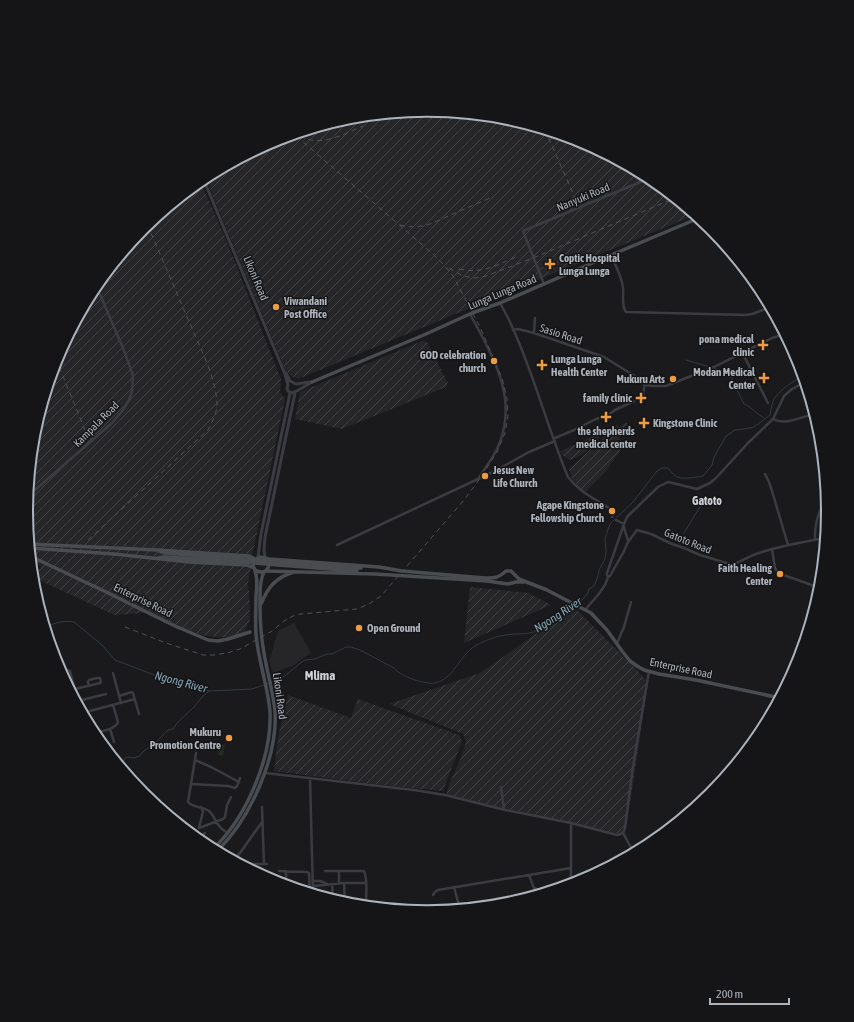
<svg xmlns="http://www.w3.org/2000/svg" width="854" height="1022" font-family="'Asap Condensed',sans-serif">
<defs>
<pattern id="industrial-furrows" width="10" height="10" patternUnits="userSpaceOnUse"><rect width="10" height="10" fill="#262629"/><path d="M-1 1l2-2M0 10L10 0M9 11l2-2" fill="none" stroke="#434346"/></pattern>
</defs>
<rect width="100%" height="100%" fill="#1a1a1c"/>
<!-- built -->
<path fill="#262629" d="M294,623L311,653L292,666L273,673L269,661L278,631Z"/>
<!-- industrial -->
<path fill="url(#industrial-furrows)" d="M427,110L505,118L581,141L650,178L695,215L298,379L291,376L285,369L205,177L274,140L349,118Z
M200,181L225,237L281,379L280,392L285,399L253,552L248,584L249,592L250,620L244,633L229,637H215L202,635L145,613L114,615L35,578L41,566L31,561L26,511L34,433L57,357L94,288L144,227Z
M422,341L427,342L448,383L446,387L342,429L295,419L300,392Z
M626,422L628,424L617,435L620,439L616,443L621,449L606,471L585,493L572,479L569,469L617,425L620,427Z
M603,432L604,433L598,436L599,439L596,440L597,441L595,442L591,447L588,448L587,451L583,454L571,460L568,459L562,455L560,451Z
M470,587L529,593L551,605L464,643Z
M574,607L639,672L648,683L628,816L625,831L619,834L446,796L449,784L460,760L466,742L463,734L389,704L480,673Z
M288,695L351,718L358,699L459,735L462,741L443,791L374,784L274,771L278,738Z"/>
<!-- grass -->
<path fill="#222a22" d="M219,744L225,745L223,756L218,755Z"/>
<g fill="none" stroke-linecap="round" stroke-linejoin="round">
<!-- stream -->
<path stroke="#303b40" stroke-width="1" d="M686,360L710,367
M714,368L729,373L744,404C752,407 756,414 764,418
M684,533L704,500
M577,603L583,599L588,593L589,589L594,586L598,576L599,570L605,559L606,551L605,538L610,524L633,502L657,471L662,468H668C670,470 672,473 674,475C681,481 694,477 703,476L712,465L714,457L726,436L735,430L744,429L754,427L770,415C771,409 772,403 774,399C781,389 793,381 803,376
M45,627C55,623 64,620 74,622L102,645L115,660L157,676L162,679L172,683L182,685L192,686L209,691L252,689L264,685
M267,684L285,676L299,664L305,660L315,659L327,654H332L346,647H351L360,650L394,668C399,676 426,685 435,683C454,679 459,656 475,646C484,641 496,636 506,635C515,633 525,635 534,632C547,626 563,614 575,605
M121,767L125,758L128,757L134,758L139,756L144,751L154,744L168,730L173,729L178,722L194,707L202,697L209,691"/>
<!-- minor -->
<path stroke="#3b3c41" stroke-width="2.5" d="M611,255C615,265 622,276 623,288C624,295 621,306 626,312L746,315L752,314L771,307
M544,284L523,231L650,178
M500,303C505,312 510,321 514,331C535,378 548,429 568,477C581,494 597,499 613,511L614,512L612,517
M470,314C493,357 520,400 497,449C492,459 485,468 479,478
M513,330L518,329L534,333L604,357L638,378L645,385L653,386H666L714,367L772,338L785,334
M534,333L535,318
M742,352L768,403
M773,419C786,426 802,416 815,414
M554,438H555L574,430L596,419L607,416L615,410L634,401L643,395L644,388L645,385
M765,474L769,482L772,491L788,545
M29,478L34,491
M27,497L112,423L123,410L129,400L132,391L133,378L132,372L123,348L96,285
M616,520L624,524
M623,526L624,527L628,541
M815,540C814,520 821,511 826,493
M337,545L493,472L529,452L555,441
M772,549L775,568L778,573L820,588
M608,577L607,575V573L624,524L627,517L631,513L658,487L668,482L697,489L710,483L716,478L748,443L773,419L784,396L792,389L805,382
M585,610L598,595L605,585L608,577L610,576L623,553L628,542L637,530L651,534L672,544L684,548L700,555L733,565C741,561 748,557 756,554C778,546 802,542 825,538
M617,643L624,627L631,602
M58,667L70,671L77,697L76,700
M113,673L121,703
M62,675L70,672
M75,689L100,683L101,682L100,678H97L89,680L88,682L89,686
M119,696L132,692L133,693L139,714
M76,700H82L106,694
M82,713L135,699
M110,729L114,742
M93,733C101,731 115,730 118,722L113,705
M196,753L188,802C193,808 202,806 209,811C215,816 215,822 220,827C222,830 225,831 228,833
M195,760L211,767L239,782
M265,773L414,790L445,795L505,810L571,823L617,835C622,834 624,833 625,828L632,773L649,671
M310,778L313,893
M191,784L228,786L235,788L237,786L240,778
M501,787L504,809
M262,807L264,864
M199,827L203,812L201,807
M199,828L223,819L225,817L227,805L231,797
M623,833L634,853
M198,839L205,833
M218,851L222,854
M233,860L240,853L262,822
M243,864H267
M279,871L307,872L309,873L310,892
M286,871V885
M325,871H364C368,880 366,893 366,903
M339,871V883
M529,875L534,888L539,890L549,891
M313,881H320L327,884
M344,883L345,903
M332,884L333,900
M571,885V868
M313,886L344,883H366
M454,887L460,909
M535,889L537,895
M433,895L435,892L438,890L571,868V823"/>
<!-- tertiary -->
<path stroke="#3b3c41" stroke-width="3" d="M203,178L285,374L288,385L287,388L288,391L292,393C296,392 307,385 312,382
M286,373L290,381L296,384
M296,384L310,382
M258,557L261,534L290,393
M265,558L264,550L265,537L295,393"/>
<!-- secondary -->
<path stroke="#494c51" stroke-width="3.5" d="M312,382L426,334L472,313L500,303L611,255L699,218
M29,544L157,550L249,556L255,559
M30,548L114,554L189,562L247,565L254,568
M159,551L164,553L243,559
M30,556L102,590L175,626L208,640L218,641L228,639L250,632
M158,558L164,557L243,562
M266,558C271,563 269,570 263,572C251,572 250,561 260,557L269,559L379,567L402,571L485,578C496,578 498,578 506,571H511L519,579L547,590L591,613L607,630L622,651L630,661L637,666L644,670L659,674L696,680L780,698
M278,562L361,568
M278,565L357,571
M266,571L375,574L487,581L508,584L516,582H524
M261,604C268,587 276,577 294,572
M213,849C246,818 272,758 270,712C268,686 258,661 256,634C255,621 256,608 256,595C257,587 258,579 255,571
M217,851C250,819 278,757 275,711C273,691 267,672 264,653C261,637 260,621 260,605C260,595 259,581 264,572"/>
<!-- rail -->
<path stroke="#4e5156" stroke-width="1" stroke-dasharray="5 4" stroke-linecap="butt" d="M545,130L576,200
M300,136C320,148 344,134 363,126
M400,225C411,228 419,227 430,224L490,198
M449,268L463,276L475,278L486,276L533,258L675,198
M459,269C482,274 495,266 516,257
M56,359L87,435
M88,540L208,430C212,422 217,414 217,404C216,378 201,350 191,326C176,292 162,258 147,224
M125,627L166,643L203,655H214L227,653L240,649L272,631L284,621L295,615L301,614L357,609L369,604L381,596L464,500L481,477L497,452L505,433L508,416L507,398L502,378L480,327L453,276L444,265L434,255L294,134"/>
<!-- secondary-bridge -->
<path stroke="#494c51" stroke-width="3.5" d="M243,559L278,562
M243,562L278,565"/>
</g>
<!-- markers -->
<g fill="#ec9c42" stroke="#151517" stroke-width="1.5">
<path d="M548 258h4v4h4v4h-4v4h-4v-4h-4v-4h4z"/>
<circle cx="276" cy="307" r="4"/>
<path d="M761 339h4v4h4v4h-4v4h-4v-4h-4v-4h4z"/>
<circle cx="494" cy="361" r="4"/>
<path d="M540 359h4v4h4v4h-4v4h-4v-4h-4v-4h4z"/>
<path d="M762 372h4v4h4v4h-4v4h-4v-4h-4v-4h4z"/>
<circle cx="673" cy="379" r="4"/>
<path d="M639 392h4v4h4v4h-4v4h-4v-4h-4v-4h4z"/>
<path d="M604 411h4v4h4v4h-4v4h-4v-4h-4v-4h4z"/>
<path d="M642 417h4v4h4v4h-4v4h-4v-4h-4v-4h4z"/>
<circle cx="485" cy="476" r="4"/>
<circle cx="612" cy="511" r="4"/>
<circle cx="780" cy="574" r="4"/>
<circle cx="359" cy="628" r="4"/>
<circle cx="229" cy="738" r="4"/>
</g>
<g text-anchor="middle" stroke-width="3" stroke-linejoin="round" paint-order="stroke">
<!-- street labels -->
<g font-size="11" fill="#adb3bb" stroke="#151517">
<text transform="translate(583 197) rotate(-23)" y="4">Nanyuki Road</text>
<text transform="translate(256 278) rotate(67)" y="4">Likoni Road</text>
<text transform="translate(502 292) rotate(-23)" y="4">Lunga Lunga Road</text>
<text transform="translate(561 334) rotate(18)" y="4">Sasio Road</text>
<text transform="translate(96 424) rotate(-45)" y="4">Kampala Road</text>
<text transform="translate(688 541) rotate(22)" y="4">Gatoto Road</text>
<text transform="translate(143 600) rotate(26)" y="4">Enterprise Road</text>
<text transform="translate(681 668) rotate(12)" y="4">Enterprise Road</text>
<text transform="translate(280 696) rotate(82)" y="4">Likoni Road</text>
</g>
<!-- poi labels -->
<g font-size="11" font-weight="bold" fill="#adb3bb" stroke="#151517" text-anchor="end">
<text x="559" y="262" text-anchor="start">Coptic Hospital<tspan x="559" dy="13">Lunga Lunga</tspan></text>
<text x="284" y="305" text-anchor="start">Viwandani<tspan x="284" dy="13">Post Office</tspan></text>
<text x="754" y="343">pona medical<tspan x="754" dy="13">clinic</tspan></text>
<text x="486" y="359">GOD celebration<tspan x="486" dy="13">church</tspan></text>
<text x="551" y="363" text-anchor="start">Lunga Lunga<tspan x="551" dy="13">Health Center</tspan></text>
<text x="755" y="376">Modan Medical<tspan x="755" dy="13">Center</tspan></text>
<text x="665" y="383">Mukuru Arts</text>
<text x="632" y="402">family clinic</text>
<text x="653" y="427" text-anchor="start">Kingstone Clinic</text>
<text x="606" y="435" text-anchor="middle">the shepherds<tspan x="606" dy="13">medical center</tspan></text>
<text x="493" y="474" text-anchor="start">Jesus New<tspan x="493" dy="13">Life Church</tspan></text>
<text x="604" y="509">Agape Kingstone<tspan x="604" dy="13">Fellowship Church</tspan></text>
<text x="772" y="572">Faith Healing<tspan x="772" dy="13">Center</tspan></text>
<text x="367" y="632" text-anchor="start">Open Ground</text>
<text x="221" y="736">Mukuru<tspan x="221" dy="13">Promotion Centre</tspan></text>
</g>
<!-- neighbourhood labels -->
<g font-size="12" font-weight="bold" fill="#cdd1d7" stroke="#151517">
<text x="707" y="505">Gatoto</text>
</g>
<!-- water labels -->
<g font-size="12" font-style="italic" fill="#85a4b4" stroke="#151517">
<text transform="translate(558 615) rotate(-33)" y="4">Ngong River</text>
<text transform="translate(181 682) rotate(15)" y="4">Ngong River</text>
</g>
<!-- quarter labels -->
<g font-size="13" font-weight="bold" fill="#cdd1d7" stroke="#151517">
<text x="320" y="680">Mlima</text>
</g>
</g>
<!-- crop -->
<path d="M0 0H854V1022H0ZM33 511a394 394 0 1 1 788 0a394 394 0 1 1-788 0Z" fill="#151517" fill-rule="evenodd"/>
<path fill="none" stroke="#adb3bb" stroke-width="2" d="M33 511a394 394 0 1 1 788 0a394 394 0 1 1-788 0Z"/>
<!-- scale -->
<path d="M710 998v6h79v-6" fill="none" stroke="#adb3bb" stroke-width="2"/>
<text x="716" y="998" font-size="12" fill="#adb3bb" stroke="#151517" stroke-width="3" paint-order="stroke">200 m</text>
</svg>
